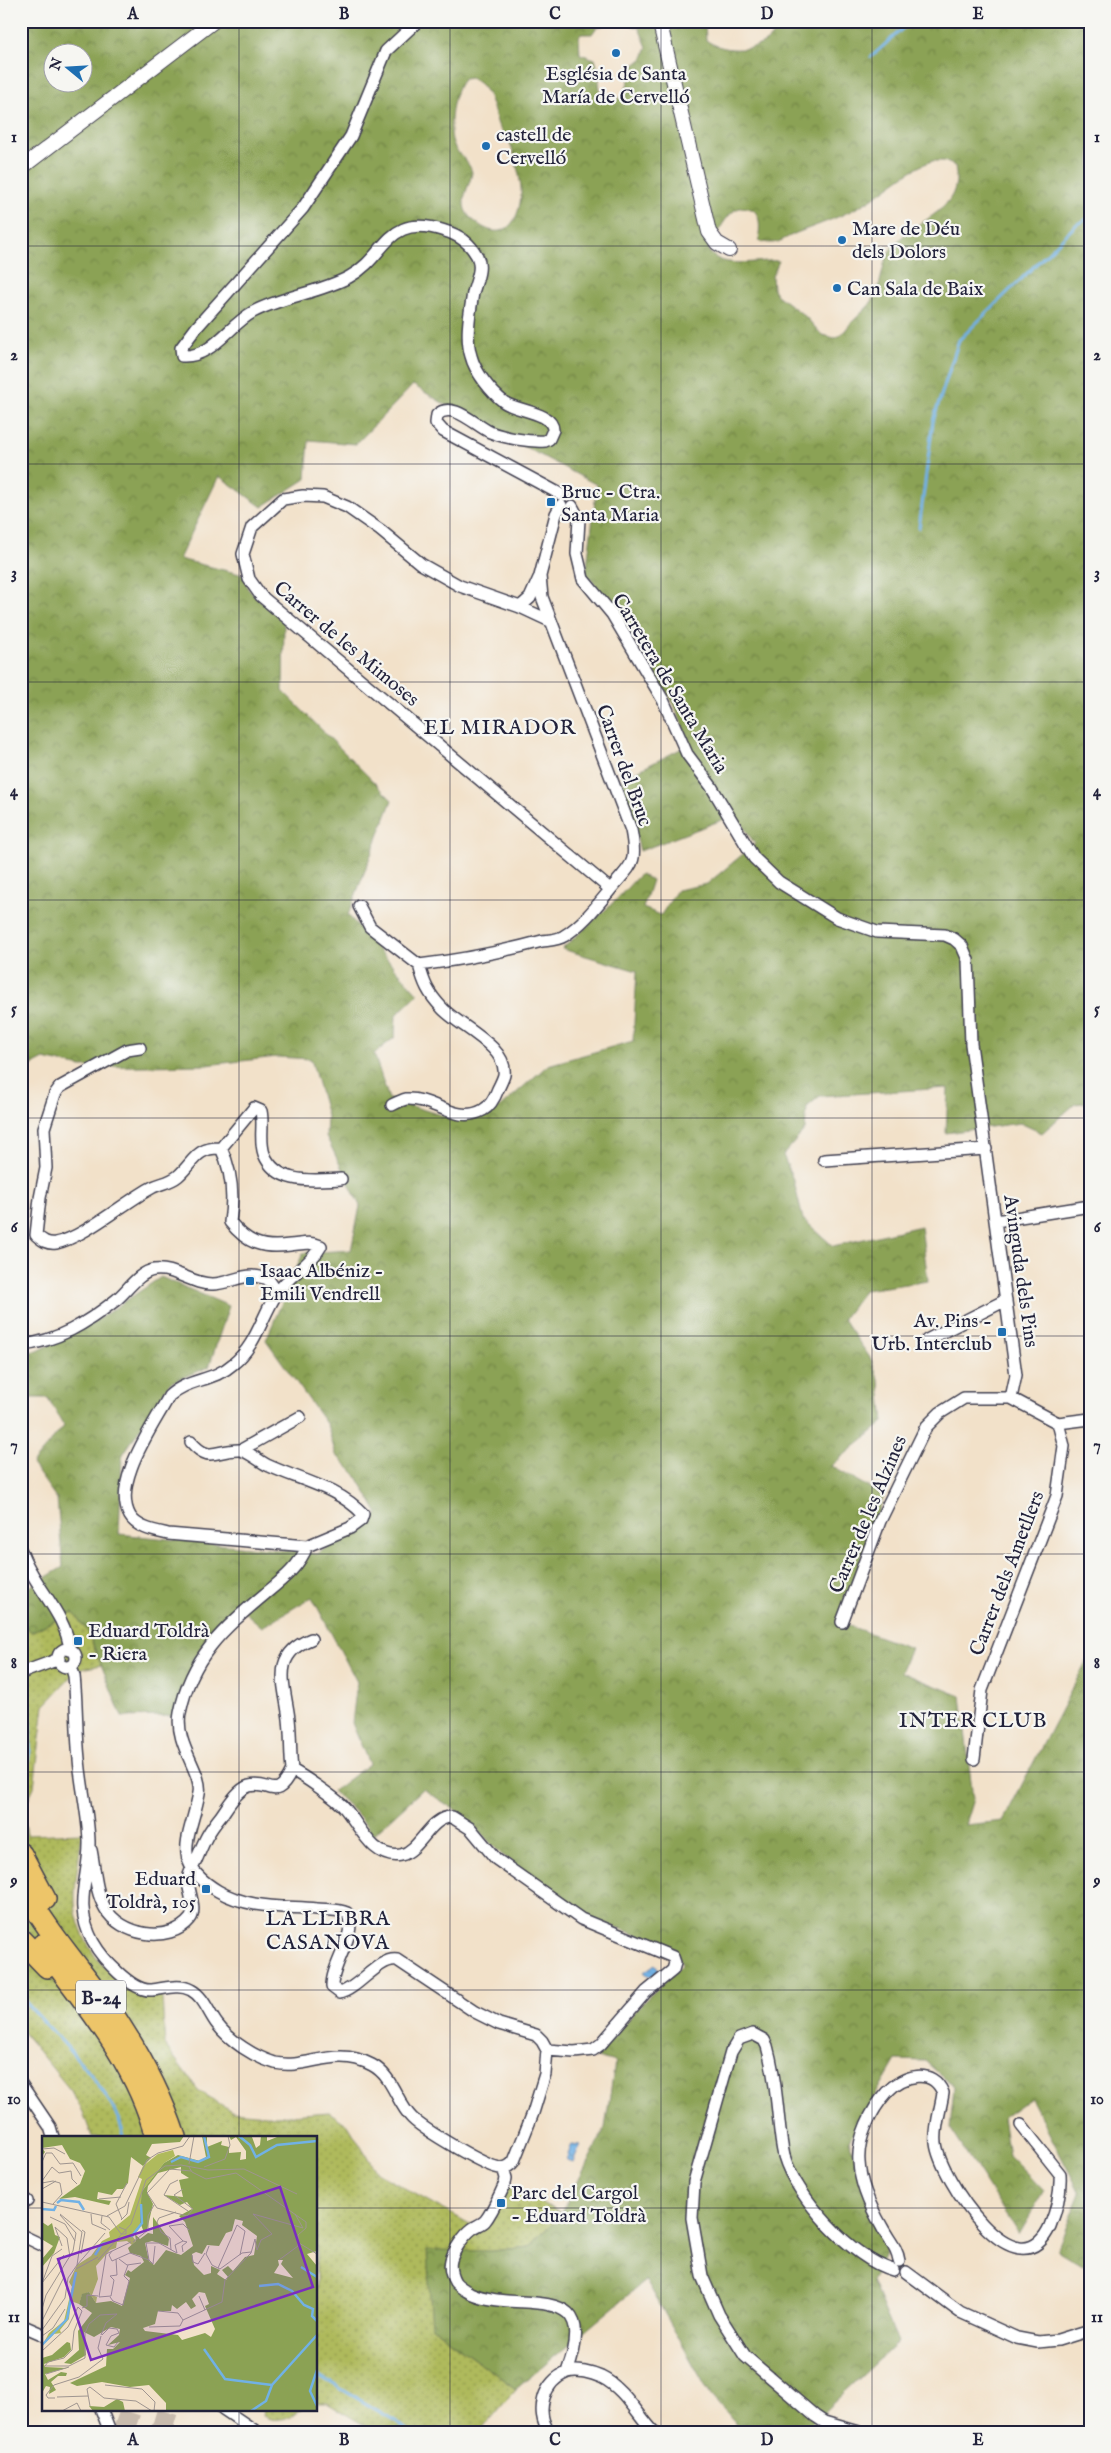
<svg xmlns="http://www.w3.org/2000/svg" width="1111" height="2453" font-family="'IM FELL English',serif">
<defs>
<pattern id="grass-dots" width="8" height="8" patternUnits="userSpaceOnUse" patternTransform="scale(1.25)"><rect width="8" height="8" fill="#afba5c"/><path d="M2 2h.1M6 6h.1" fill="none" stroke="#8e974d" stroke-width="1.8" stroke-linecap="round"/></pattern>
<pattern id="forest-crowns" width="20" height="18" patternUnits="userSpaceOnUse" patternTransform="scale(1.25)"><rect width="20" height="18" fill="#8ba254"/><path d="M2 6a3 3 0 1 1 6 0M12 15a3 3 0 1 1 6 0" fill="none" stroke="#718447"/></pattern>
<pattern id="water-waves" width="16" height="10" patternUnits="userSpaceOnUse" patternTransform="scale(1.25)"><rect width="16" height="10" fill="#71b1e5"/><path d="M0 5q4-4 8 0t8 0" fill="none" stroke="#5c90bb"/></pattern>
</defs>
<rect width="100%" height="100%" fill="#f6f6f2"/>
<filter id="ink" filterUnits="userSpaceOnUse"><feTurbulence type="fractalNoise" baseFrequency=".02" numOctaves="2"/><feDisplacementMap in="SourceGraphic" scale="10" xChannelSelector="R" yChannelSelector="G"/><feConvolveMatrix kernelMatrix="1 2 1 2 8 2 1 2 1" color-interpolation-filters="sRGB"/></filter>
<filter id="wash" filterUnits="userSpaceOnUse"><feTurbulence type="fractalNoise" baseFrequency=".0096" numOctaves="4" result="noise"/><feDisplacementMap in="SourceGraphic" scale="20" xChannelSelector="R" yChannelSelector="G"/><feGaussianBlur stdDeviation="1.12" result="paint"/><feColorMatrix in="noise" values="0 0 0 0 0 0 0 0 0 0 0 0 0 0 0 0 0 1.4 0 .05"/><feComposite in="paint" operator="in"/></filter>
<g filter="url(#wash)">
<rect width="100%" height="100%" fill="#f2e1c9"/>
<!-- grass -->
<path fill="url(#grass-dots)" stroke="#686e4c" d="M73,1612L88,1632L101,1665L78,1670L44,1706L34,1787L23,1810L27,1835L82,1833C80,1856 74,1880 75,1903C77,1939 106,1979 139,1994C146,1996 155,1995 162,1996L165,2045L198,2090L233,2112L277,2116L329,2112L348,2125L377,2173L470,2224L490,2225L509,2187L562,2213L529,2247L492,2251L432,2327L516,2389L480,2432H376L327,2403H316V2137H92L83,2112L71,2091L21,2030V1621L31,1631Z
M264,2409H302C290,2417 277,2424 263,2416Z"/>
<!-- forest -->
<path fill="url(#forest-crowns)" stroke="#566248" fill-rule="evenodd" d="M21,21H705L706,40C722,52 750,52 767,41C773,36 777,28 780,21H1090V1102L1075,1104L1042,1133L1020,1123L946,1133L948,1088L820,1096L807,1107L805,1130L783,1155L794,1182L803,1219L833,1246L921,1226L928,1281L865,1290L843,1319L871,1359L880,1385L884,1422L831,1466L884,1496L838,1622L911,1648L901,1672L961,1696L973,1799L965,1825L1003,1821L1090,1654V2270L1057,2250L1080,2193L1031,2098L1003,2118L1009,2155L1044,2191L1019,2234L950,2128L954,2087L925,2061L896,2060L849,2140L886,2252L872,2281L898,2342L811,2424L836,2432H743L711,2396L646,2280L516,2389L432,2327L427,2250L492,2251L529,2247L562,2213L605,2128L615,2062L597,2057L642,2003L682,1965L676,1949L582,1915L501,1854L463,1815L423,1789L373,1835L360,1817L333,1791L369,1764L352,1723L357,1682L312,1597L262,1627L240,1608L201,1647L173,1716L122,1717L88,1632L73,1612L31,1632L21,1621V1592L63,1567L57,1499L32,1464L64,1426L48,1398H21V1352L38,1351L100,1318L161,1277L229,1306L209,1367L170,1383L122,1456L119,1534L317,1554L378,1514L356,1475L336,1455L327,1425L266,1340L303,1253L351,1250L360,1206L326,1136L327,1116L311,1059L277,1057L206,1065L81,1067L44,1059L21,1071ZM609,24L631,25L639,28L647,47L643,58L633,66L624,95L615,101C599,99 600,93 599,79C599,72 597,66 595,59L580,54L579,37L581,34H592L597,27ZM52,52H82V82H52ZM470,78C490,85 492,107 498,125C501,132 507,137 510,144C515,155 520,177 521,188C522,216 507,246 477,223C470,218 465,213 464,205C463,193 471,183 472,172C469,161 459,156 454,146C447,132 452,89 464,79ZM932,161H944L955,166C964,212 918,217 894,245C880,261 884,280 874,298C869,307 861,313 854,320C846,327 845,334 835,338L822,335L805,316L777,295L773,289L772,276L779,261C760,259 722,271 709,251L710,241C722,231 730,200 751,209C754,210 757,213 758,217C761,225 758,233 760,241C778,247 783,238 799,232C820,224 841,217 860,206C885,192 904,171 932,161ZM413,385L449,407L597,485L586,574L615,608L674,704L690,744L622,779L640,851L735,815L755,844L707,884L677,890L661,915L643,908L652,880L640,874L615,901L562,949L637,971L633,1041L548,1065L498,1109L457,1120L389,1099L374,1054L395,1037L396,1015L418,994L348,915L392,800L283,691L284,622L248,589L244,575L179,559L219,476L262,507L306,479L309,440L356,444Z"/>
<!-- water -->
<path fill="url(#water-waves)" stroke="#4a6a90" d="M655,1964L660,1971L650,1977L644,1972Z
M572,2144L580,2145L573,2162L566,2160Z"/>
<g fill="none" stroke-linecap="round" stroke-linejoin="round">
<!-- stream -->
<path stroke="#71b1e5" stroke-width="3" d="M871,57L911,21
M919,528L933,421L959,340L1077,224L1090,218
M21,1801L30,1749V1705
M21,1997C54,2035 114,2088 124,2137
M316,2374L397,2422L409,2432"/>
</g>
</g>
<g filter="url(#ink)">
<g fill="none" stroke-linecap="round" stroke-linejoin="round">
<!-- motorway-tunnel -->
<path stroke="#c8bbad" stroke-width="21" stroke-dasharray="21 11" stroke-linecap="butt" d="M123,2432L131,2409
M161,2432L168,2409"/>
<!-- minor casing -->
<g stroke="#413f50" stroke-width="14">
<path id="minor" d="M418,21L386,51L351,136L303,208L196,328L181,348L182,356C212,358 228,326 253,312C283,296 319,293 349,277C389,255 385,212 445,231C459,235 470,243 477,256C483,268 476,281 473,293C470,312 465,337 471,356C475,372 491,392 504,402C516,411 553,412 553,430L549,439L545,441C529,442 505,438 490,432C476,426 452,400 437,415L436,423L443,431L562,495
M572,506L579,519L577,554L583,579L612,614L663,700L687,754L711,786L754,858L779,882L837,918L877,932L945,935L954,939L962,946L968,960L971,1044L1016,1375L1011,1398
M520,607L530,598L539,578
M550,621L520,607L460,586L421,564L380,530L347,507L323,497L303,496L283,499L252,527L243,554L249,579L261,596L610,889
M359,906L370,927L419,965C460,960 502,952 542,941C549,940 558,940 564,936C583,924 596,907 610,890C631,864 638,866 631,830L542,597L540,576L556,514L561,505
M140,1048L127,1050L98,1066L60,1087L55,1094L44,1128L46,1168L40,1198L36,1235C43,1241 47,1244 56,1243C83,1238 126,1201 153,1187C162,1183 171,1182 178,1176C194,1162 196,1147 221,1148C232,1171 234,1196 230,1222C247,1243 262,1249 290,1245C302,1244 310,1241 321,1246C310,1266 289,1274 277,1293C262,1316 256,1346 233,1364C213,1382 188,1378 169,1396C154,1425 111,1483 130,1516C137,1528 155,1531 168,1534L307,1546L350,1528L361,1520L363,1514C338,1487 299,1480 267,1465C259,1461 248,1451 240,1450C216,1449 210,1464 191,1442
M392,1105C396,1103 402,1100 406,1099C433,1097 456,1125 483,1110C491,1106 495,1097 498,1089C500,1085 503,1079 504,1075C508,1046 458,1026 442,1008C428,993 424,984 419,965
M221,1148L254,1108L261,1111C264,1125 259,1140 264,1154C277,1186 314,1180 341,1179
M824,1160L986,1149
M996,1221L1090,1206
M927,1340L1006,1300
M21,1345C57,1342 88,1322 116,1300C127,1291 139,1272 154,1270C175,1267 192,1285 213,1284C226,1284 241,1275 253,1276C258,1276 263,1278 268,1279L277,1292
M1058,1423L1090,1419
M241,1450L300,1417
M21,1551C33,1586 66,1613 70,1650
M842,1622L880,1521L926,1427L940,1413L964,1398H1011L1058,1423L1064,1446L1057,1496L982,1690L974,1759
M58 1658a9 9 0 1 1 18 0a9 9 0 1 1-18 0Z
M71,1666L74,1676C77,1703 76,1731 79,1759C81,1786 88,1813 89,1841C90,1878 72,1903 93,1942C102,1958 132,1992 152,1990C164,1989 179,1983 191,1990C204,1997 208,2012 217,2024C230,2041 254,2057 275,2063C308,2070 334,2045 372,2065C393,2076 396,2102 412,2118C423,2129 487,2168 501,2168C507,2168 511,2165 514,2161L533,2113L545,2074L547,2050L542,2041L536,2035L499,2024L475,2012L397,1960C379,1957 359,1988 340,1993L332,1987C331,1964 359,1933 347,1913C338,1909 327,1910 317,1909C283,1906 249,1909 218,1891C168,1861 191,1838 199,1793C203,1773 174,1744 180,1713C191,1657 223,1629 265,1594C282,1580 300,1566 307,1546
M21,1673L59,1659
M292,1770C305,1777 332,1796 342,1805C358,1821 371,1860 401,1855C421,1850 430,1816 452,1817L471,1829L496,1859L581,1919L673,1957L675,1963L673,1970L646,1992L601,2044L593,2050L574,2052L547,2050
M91,1850C95,1869 95,1891 105,1908C120,1935 169,1945 190,1919C197,1911 189,1892 188,1882C188,1871 194,1867 197,1858C205,1839 208,1832 221,1816C228,1806 237,1790 249,1786C270,1780 276,1804 292,1770C290,1753 291,1736 289,1719C285,1685 270,1655 311,1639
M21,2084L50,2127L53,2137
M503,2168L506,2178L505,2184C499,2196 493,2211 485,2221C482,2224 476,2226 472,2229C464,2235 454,2250 451,2260C449,2268 451,2275 455,2282C459,2287 465,2290 470,2293C520,2315 603,2277 567,2372
M21,2197L27,2201
M21,2235L44,2246
M899,2261C897,2247 888,2239 882,2227C871,2208 860,2185 859,2162C857,2138 871,2110 887,2092C903,2075 933,2067 943,2093C941,2108 934,2128 936,2143C940,2178 1018,2297 1050,2226C1057,2209 1061,2192 1060,2174L1021,2125
M906,2272L960,2312L1017,2338L1038,2342L1058,2340L1090,2330
M21,2325L44,2335
M101,2409L110,2432
M223,2409L257,2432
M549,2432C535,2412 543,2381 568,2372C577,2369 592,2373 601,2377C624,2388 637,2414 654,2432
M859,2432L824,2422L815,2416L745,2356L719,2315L702,2276L692,2218L694,2182L731,2052L739,2039L753,2034L764,2040L767,2046C772,2064 775,2084 777,2103C779,2120 780,2139 784,2156C796,2197 852,2259 893,2270"/>
</g>
<!-- tertiary casing -->
<g stroke="#413f50" stroke-width="16">
<path id="tertiary" d="M657,21L661,28L709,232L717,243L729,250
M21,168L214,21"/>
</g>
<!-- motorway casing -->
<g stroke="#413f50" stroke-width="24">
<path id="motorway" d="M21,1854L45,1899
M21,1884C43,1925 72,1959 100,1996C132,2040 158,2086 175,2137
M21,1940L47,1967
M42,1945C86,2004 137,2063 156,2137"/>
</g>
<!-- minor -->
<use href="#minor" stroke="#fff" stroke-width="11"/>
<!-- tertiary -->
<use href="#tertiary" stroke="#fff" stroke-width="14"/>
<!-- motorway -->
<use href="#motorway" stroke="#edc569" stroke-width="21"/>
</g>
</g>
<!-- grid -->
<path fill="none" stroke="#22223b" stroke-width="1" stroke-opacity="0.55" d="M239,21V2137M450,21V2432M661,21V2432M872,21V2432M21,246H1090M21,464H1090M21,682H1090M21,900H1090M21,1118H1090M21,1336H1090M21,1554H1090M21,1772H1090M21,1990H1090M21,2208H44M316,2208H1090M239,2409V2432"/>
<!-- markers -->
<g fill="#1f6fb2" stroke="#f6f6f2" stroke-width="2">
<circle cx="616" cy="53" r="5"/>
<circle cx="486" cy="146" r="5"/>
<circle cx="842" cy="240" r="5"/>
<circle cx="837" cy="288" r="5"/>
<rect x="546" y="497" width="10" height="10" rx="2.5"/>
<rect x="245" y="1276" width="10" height="10" rx="2.5"/>
<rect x="997" y="1327" width="10" height="10" rx="2.5"/>
<rect x="73" y="1636" width="10" height="10" rx="2.5"/>
<rect x="201" y="1884" width="10" height="10" rx="2.5"/>
<rect x="496" y="2198" width="10" height="10" rx="2.5"/>
</g>
<g text-anchor="middle" stroke-width="4.5" stroke-linejoin="round" paint-order="stroke">
<!-- shield labels -->
<rect fill="#f6f6f2" stroke="#626272" stroke-width="1" x="76" y="1980.5" width="50" height="33" rx="4"/>
<g font-size="19" font-weight="bold" fill="#22223b">
<text x="101" y="2004">B-24</text>
</g>
<!-- poi labels -->
<g font-size="20" fill="#22223b" stroke="#f6f6f2" text-anchor="start">
<text x="616" y="80" text-anchor="middle">Església de Santa<tspan x="616" dy="23">María de Cervelló</tspan></text>
<text x="496" y="141">castell de<tspan x="496" dy="23">Cervelló</tspan></text>
<text x="852" y="235">Mare de Déu<tspan x="852" dy="23">dels Dolors</tspan></text>
<text x="847" y="295">Can Sala de Baix</text>
<text x="561" y="498">Bruc - Ctra.<tspan x="561" dy="23">Santa Maria</tspan></text>
<text x="260" y="1277">Isaac Albéniz -<tspan x="260" dy="23">Emili Vendrell</tspan></text>
<text x="992" y="1327" text-anchor="end">Av. Pins -<tspan x="992" dy="23">Urb. Interclub</tspan></text>
<text x="88" y="1637">Eduard Toldrà<tspan x="88" dy="23">- Riera</tspan></text>
<text x="196" y="1885" text-anchor="end">Eduard<tspan x="196" dy="23">Toldrà, 105</tspan></text>
<text x="511" y="2199">Parc del Cargol<tspan x="511" dy="23">- Eduard Toldrà</tspan></text>
</g>
<!-- street labels -->
<g font-size="20" fill="#22223b" stroke="#f6f6f2">
<text transform="translate(347 643) rotate(40)" y="7">Carrer de les Mimoses</text>
<text transform="translate(671 683) rotate(59)" y="7">Carretera de Santa Maria</text>
<text transform="translate(625 765) rotate(70)" y="7">Carrer del Bruc</text>
<text transform="translate(1022 1271) rotate(82)" y="7">Avinguda dels Pins</text>
<text transform="translate(867 1514) rotate(-67)" y="7">Carrer de les Alzines</text>
<text transform="translate(1006 1573) rotate(-69)" y="7">Carrer dels Ametllers</text>
</g>
<!-- neighbourhood labels -->
<g font-size="21" letter-spacing="1" fill="#22223b" stroke="#f6f6f2">
<text x="500" y="734">EL MIRADOR</text>
<text x="973" y="1727">INTER CLUB</text>
<text x="328" y="1925">LA LLIBRA<tspan x="328" dy="24">CASANOVA</tspan></text>
</g>
</g>
<!-- overview -->
<g transform="translate(42 2136)">
<rect width="275" height="275" fill="#f2e1c9"/>
<path d="M131,14L133,20L122,27L100,55L99,90L91,101L94,105L90,109L85,105L75,106L74,112L68,114L54,130L56,143L50,159L55,161L54,167L47,156L40,159L37,168L29,165L27,183L18,194L19,197L12,198L0,210L7,197L22,185L30,151L27,146L35,129L49,120L60,105L68,101L67,96L88,79L100,43L96,41L101,30L116,18Z" fill="#afba5c"/>
<path d="M0,0H142L138,6L110,8L104,19L109,22L101,30L89,21L86,47L81,53H75L70,59L56,56L55,63L69,65L67,69L33,61L17,63L38,48L43,35L38,27L28,23L20,9L0,12L3,16L0,20ZM160,0H165V11L180,5L179,9L187,11V17L199,16L198,24L204,23V15L194,1L189,4L187,0L210,1L214,12L218,9L219,0H225V5L235,1H275V115L265,118L275,130V275H124V267L107,249L88,251L60,246L35,250L28,247L64,230L65,213H71L78,206L66,209L77,199L78,193L69,191L52,201L42,196L44,219L29,228L22,227L37,214L36,195L50,177L37,168L40,158L47,156L54,167L69,165L80,170L88,142L83,139L86,134L89,136L102,126L99,120L88,117L86,112L94,105L93,98L98,103L106,97L111,98V81L127,103L126,110L110,105L103,107L107,125L112,129L124,114L139,119L151,110L143,86L137,80L150,73L145,66L138,69L122,59L141,61L137,44L147,42L139,37V31L116,37L106,50L105,56L111,68L105,94H101L98,86L99,65L100,55L122,27L136,19L158,25L164,21ZM193,83L201,85L200,89L215,100L212,119L203,121L191,135L186,130L180,134L186,141L184,144L175,138L178,134L169,130V137L162,139L152,129L150,118L154,116L160,118L165,109L177,110L184,97L190,95ZM236,124H241L239,128L251,142L232,137L237,129ZM157,156L163,157L167,168L163,170L173,193L169,201L163,197L140,204L136,199L103,195L101,192L113,188L116,175H129L130,169L135,173L144,166L149,173L154,170L150,163ZM0,86L6,90L10,87L13,99L18,101L12,117L0,131V123L11,110L1,104ZM25,206L28,207L29,214L22,221L2,228L3,231L25,232L3,238L6,244L19,236L25,237L24,240H16L9,246L14,254L7,258L8,251L4,250L0,257V222L10,219ZM75,263L81,266L83,275H51L47,270L62,271Z" fill="#8ba254" fill-rule="evenodd"/>
<path fill="none" stroke="#71b1e5" stroke-width="2.5" d="M197,0L208,9L214,21L235,9L275,5M129,26L139,21L156,26L167,21L162,0M15,67L19,64L37,66L42,74M0,73L12,74L14,70M89,101L100,87L99,68M53,119L60,108L69,106M259,131L275,141M217,150L236,148L250,155L262,169L271,173L270,180L275,185M0,209L25,183L34,136M162,213L183,243L230,249M275,234L268,255L275,270M209,275L224,265L230,249L275,199"/>
<path fill="none" stroke="#9f9590" stroke-width="1" d="M0,13L12,12L23,18M0,26L4,17H10L18,28L31,27L39,40M147,28L152,0M147,31L150,36L164,43L194,37L264,86V92L256,99V110L237,124M162,31L183,23L188,9L186,0M136,44L128,48L122,59L146,75M0,45L10,31L17,37L29,35L30,43L35,48M0,47L11,45L18,47L20,58L11,68M0,53L14,45M141,53L132,59L151,73L145,80L115,72L105,57L128,33L149,35M57,63L79,61M0,66L67,81L79,98H84V94L77,91M49,78L50,88L64,94M60,80L59,87L68,94M65,80L83,70L105,24L116,17L141,10L148,0M8,81L23,88L33,105M80,83L74,68L85,47M79,84L85,78L87,66M141,105L145,106L140,110L141,116M91,106L106,94V80L112,69M257,107L275,118M20,110L13,91L25,102L28,121M113,110L111,128L107,124L104,107H117L135,117L133,109L141,105L127,90L141,88L147,94M167,110L164,118L170,129L178,133L200,117L209,116M129,114L128,102L119,96L115,86L117,82L134,76M70,115L67,119L70,125L88,117L107,124M209,117L213,103L215,114L219,104L230,98L211,78L261,92L253,78M39,118L43,96L40,94M150,119L151,126L156,128L163,117M74,123L75,139L68,140L72,144L69,160L57,161L64,118L89,106M77,123L85,129L99,127M56,124L89,88L104,44L123,30L139,29L166,34L202,33L255,58M35,129L63,97M176,132L195,89L203,95L198,119M34,133L56,121M0,147L10,120L20,113M0,147L22,119M157,160L163,174M68,161L71,165L81,169L87,145L82,140L86,129M40,172L45,170V159L56,160M0,173L4,159L31,115L34,97L18,79M116,175L136,177L141,184M141,184L180,166L183,144L209,117M0,185L22,141M107,191L138,190L141,184M0,194L23,162L26,142L35,129L40,96L18,78M60,199L67,192L75,193L77,197L69,200L64,209L72,211L76,206M0,200L11,192L23,173M0,215L26,191L36,171L40,175L32,195L30,214L22,222L6,226L3,230H27L43,222V197L47,188L58,179L75,178L64,187L59,199M4,238L27,231M63,249L100,253L113,266L112,275M15,261L46,260M13,262H6L4,259L12,249L37,241L61,223L56,212L59,200M48,270L45,253L48,251L62,262L94,265L110,275M20,275L35,267L39,275"/>
<path fill="#7b2cbf" fill-opacity="0.15" stroke="#7b2cbf" stroke-width="2.5" d="M238,51L271,151L49,224L16,123Z"/>
<rect width="275" height="275" fill="none" stroke="#22223b" stroke-width="2.5"/>
</g>
<!-- margin -->
<rect width="1111" height="2453" fill="none" stroke="#f6f6f2" stroke-width="55"/>
<!-- north arrow -->
<g transform="translate(68 68) rotate(288)"><circle r="24" fill="#f6f6f2" stroke="#a1a1a9"/>
<path d="M0-4L9 19L0 12L-9 19Z" fill="#1f6fb2"/>
<text y="-8" font-size="14" font-weight="bold" text-anchor="middle" fill="#22223b">N</text>
</g>
<rect x="28" y="28" width="1056" height="2398" fill="none" stroke="#22223b" stroke-width="2"/>
<g font-size="16" text-anchor="middle" font-weight="bold" fill="#22223b">
<text x="133" y="19">A</text>
<text x="344" y="19">B</text>
<text x="555" y="19">C</text>
<text x="767" y="19">D</text>
<text x="978" y="19">E</text>
<text x="14" y="142">1</text>
<text x="1097" y="142">1</text>
<text x="14" y="360">2</text>
<text x="1097" y="360">2</text>
<text x="14" y="578">3</text>
<text x="1097" y="578">3</text>
<text x="14" y="796">4</text>
<text x="1097" y="796">4</text>
<text x="14" y="1014">5</text>
<text x="1097" y="1014">5</text>
<text x="14" y="1232">6</text>
<text x="1097" y="1232">6</text>
<text x="14" y="1450">7</text>
<text x="1097" y="1450">7</text>
<text x="14" y="1668">8</text>
<text x="1097" y="1668">8</text>
<text x="14" y="1886">9</text>
<text x="1097" y="1886">9</text>
<text x="14" y="2104">10</text>
<text x="1097" y="2104">10</text>
<text x="14" y="2322">11</text>
<text x="1097" y="2322">11</text>
<text x="133" y="2445">A</text>
<text x="344" y="2445">B</text>
<text x="555" y="2445">C</text>
<text x="767" y="2445">D</text>
<text x="978" y="2445">E</text>
</g>
</svg>
